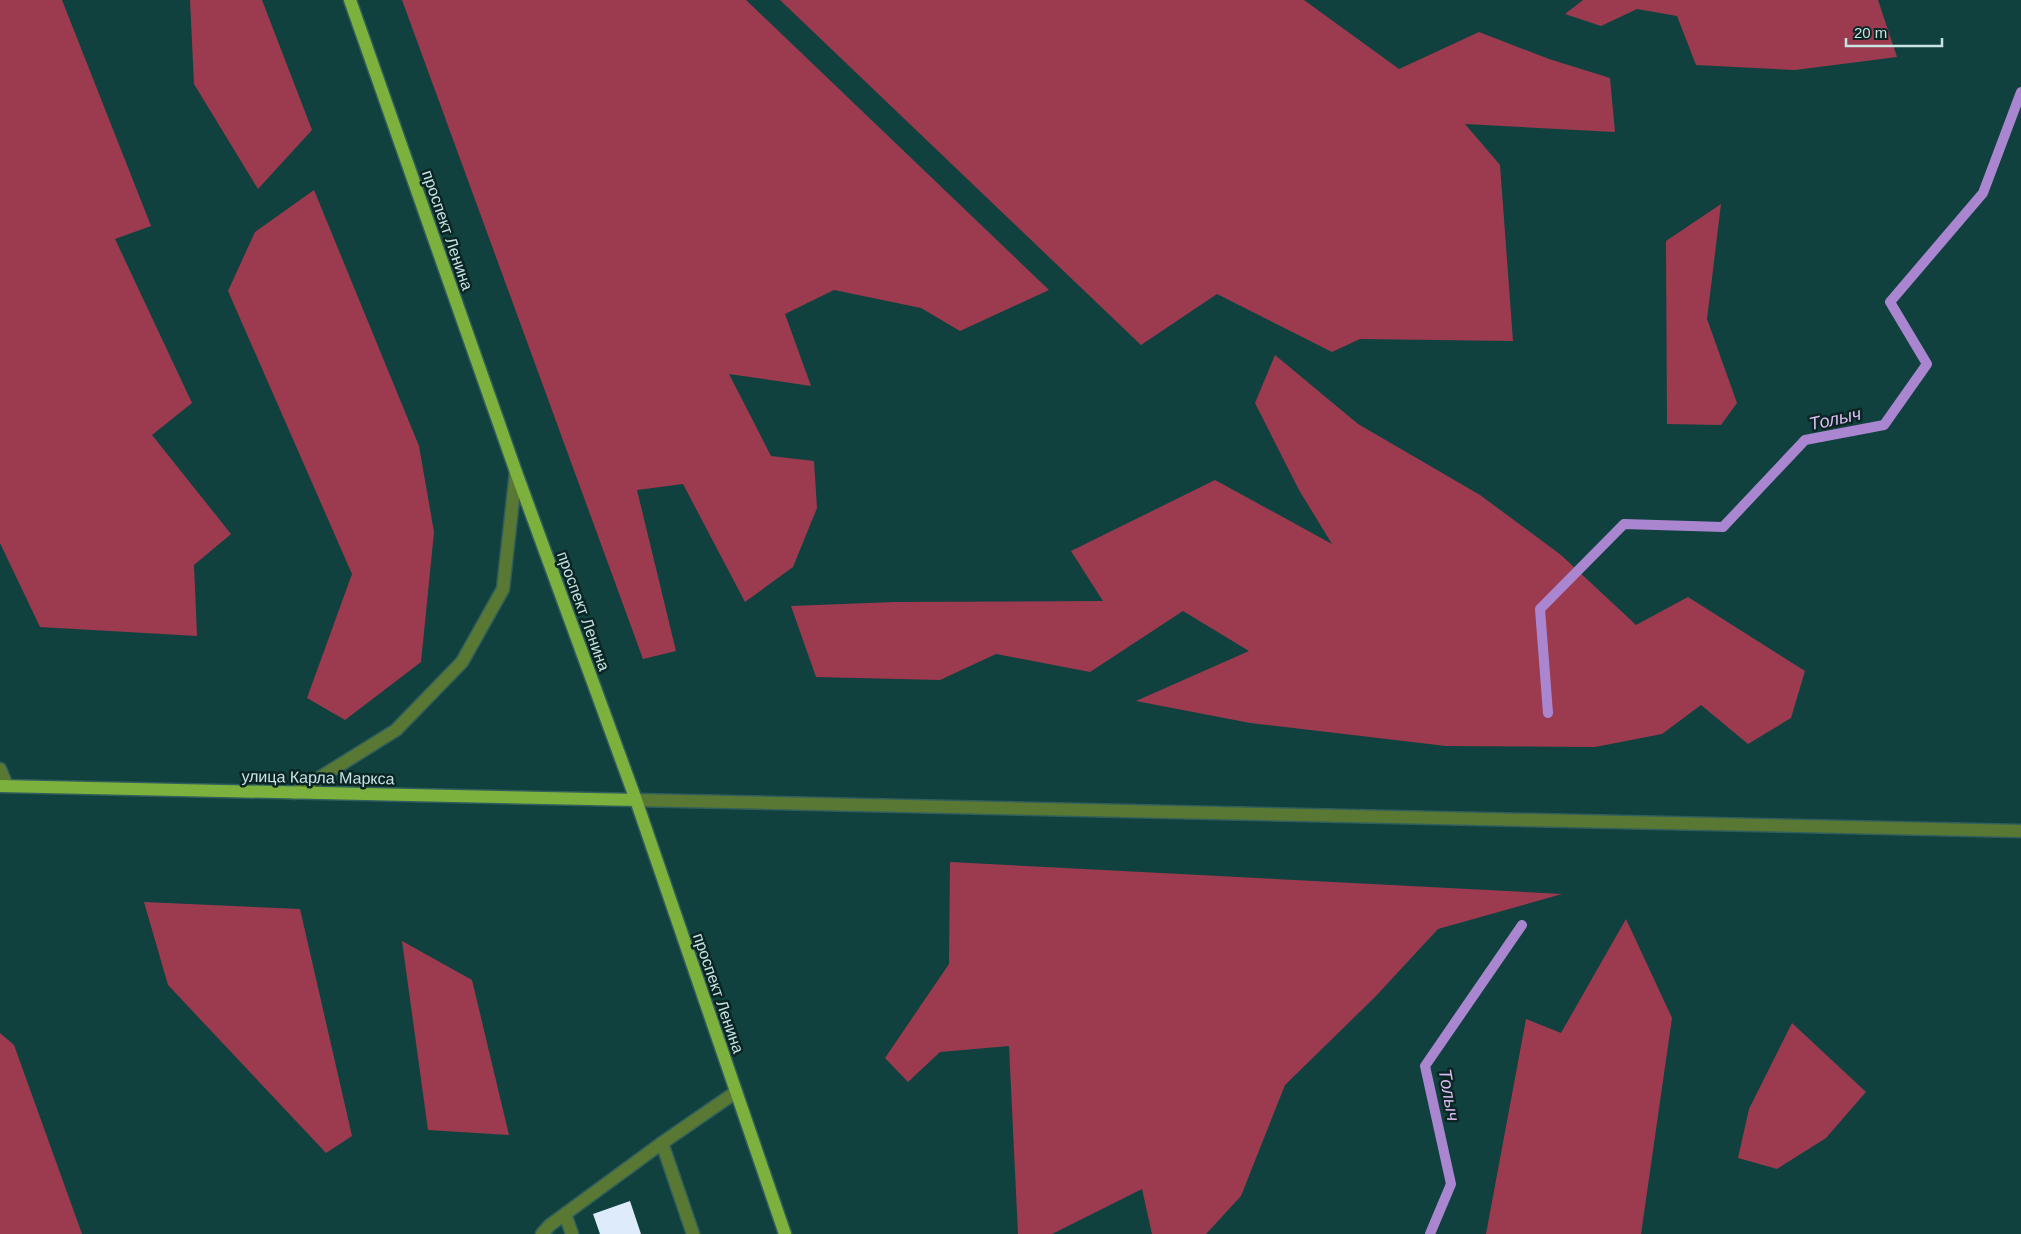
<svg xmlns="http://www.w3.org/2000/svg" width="2021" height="1234" font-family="Helvetica,sans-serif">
<rect width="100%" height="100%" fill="#10413f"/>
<!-- green -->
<path fill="#9c3b4f" d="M0,0H62L151,226L115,239L192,403L152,435L231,534L194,565L197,636L40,627L0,543Z
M190,0H262L312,130L258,189L194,84Z
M402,0H746L1049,290L960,331L921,308L834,290L785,314L811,386L729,374L771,456L814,461L817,508L793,567L745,602L683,484L637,490L676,651L643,659Z
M780,0H1304L1399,69L1479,32L1549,59L1610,78L1615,132L1465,124L1500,165L1513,341L1360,339L1332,352L1217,294L1141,345Z
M1583,0H1878L1897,57L1795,70L1696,65L1677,16L1637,9L1601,26L1565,14Z
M314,190L419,446L434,532L421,662L345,720L307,698L352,574L228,291L255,232Z
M1721,204L1707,319L1737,403L1721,425L1667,424L1666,241Z
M1275,355L1358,424L1480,495L1561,555L1636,625L1688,597L1805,671L1791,718L1748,744L1701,705L1662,734L1595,747L1446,746L1250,723L1136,701L1249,651L1183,611L1090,672L996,654L940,680L816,677L791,606L894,602L1103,601L1071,551L1215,480L1332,544L1299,490L1255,403Z
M950,862L1562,894L1438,929L1375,997L1285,1085L1241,1196L1206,1234H1152L1142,1189L1052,1234H1018L1009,1046L940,1052L908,1082L885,1058L949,964Z
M144,902L300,909L352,1136L326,1153L168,985Z
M1626,919L1672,1018L1641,1234H1486L1526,1019L1561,1033Z
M402,941L472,980L509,1135L428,1130Z
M1792,1023L1866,1092L1826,1138L1777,1169L1738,1158L1749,1109Z
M0,1033L14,1045L82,1234H0Z"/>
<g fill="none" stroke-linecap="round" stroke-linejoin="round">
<!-- stream -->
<path stroke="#aa85d0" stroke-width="10" d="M1548,713L1540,609L1624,524L1723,527L1805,440L1884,425L1927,364L1890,302L1983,193L2021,92
M1430,1234L1451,1184L1425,1066L1522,925"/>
</g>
<!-- building -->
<path fill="#ddebfb" d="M630,1201L641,1234H600L593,1214Z"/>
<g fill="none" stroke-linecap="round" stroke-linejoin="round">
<!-- minor casing -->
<g stroke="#315e5c" stroke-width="15">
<path id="minor" d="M0,769L7,786
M295,793L396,730L462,662L503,589L516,472
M636,800L2021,831
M565,1214L572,1234
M542,1234L550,1225L662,1143
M693,1234L662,1143L736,1092"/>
</g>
<!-- major casing -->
<g stroke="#315e5c" stroke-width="15">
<path id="major" d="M350,0L516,472L636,800L785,1234
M0,786L636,800"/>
</g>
<!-- minor -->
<use href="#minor" stroke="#587834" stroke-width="12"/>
<!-- major -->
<use href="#major" stroke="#7db13d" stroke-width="12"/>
</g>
<g text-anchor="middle" stroke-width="5" stroke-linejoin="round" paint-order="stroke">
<!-- street labels -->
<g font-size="16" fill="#c6e4e2" stroke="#0b2524">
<text transform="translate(448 230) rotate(71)" y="6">проспект Ленина</text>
<text transform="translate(584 611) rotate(70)" y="6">проспект Ленина</text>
<text transform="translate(318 777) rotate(1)" y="6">улица Карла Маркса</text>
<text transform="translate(719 993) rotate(71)" y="6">проспект Ленина</text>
</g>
<!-- water labels -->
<g font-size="18" font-style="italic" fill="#dabcf1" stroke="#0b2524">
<text transform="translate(1835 419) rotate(-12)" y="6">Толыч</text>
<text transform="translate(1449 1095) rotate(80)" y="6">Толыч</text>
</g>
</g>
<!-- scale -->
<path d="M1846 38v8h96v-8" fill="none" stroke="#c6e4e2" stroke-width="2.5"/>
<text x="1854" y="38" font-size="15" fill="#c6e4e2" stroke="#0b2524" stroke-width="4" paint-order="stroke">20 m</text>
</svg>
